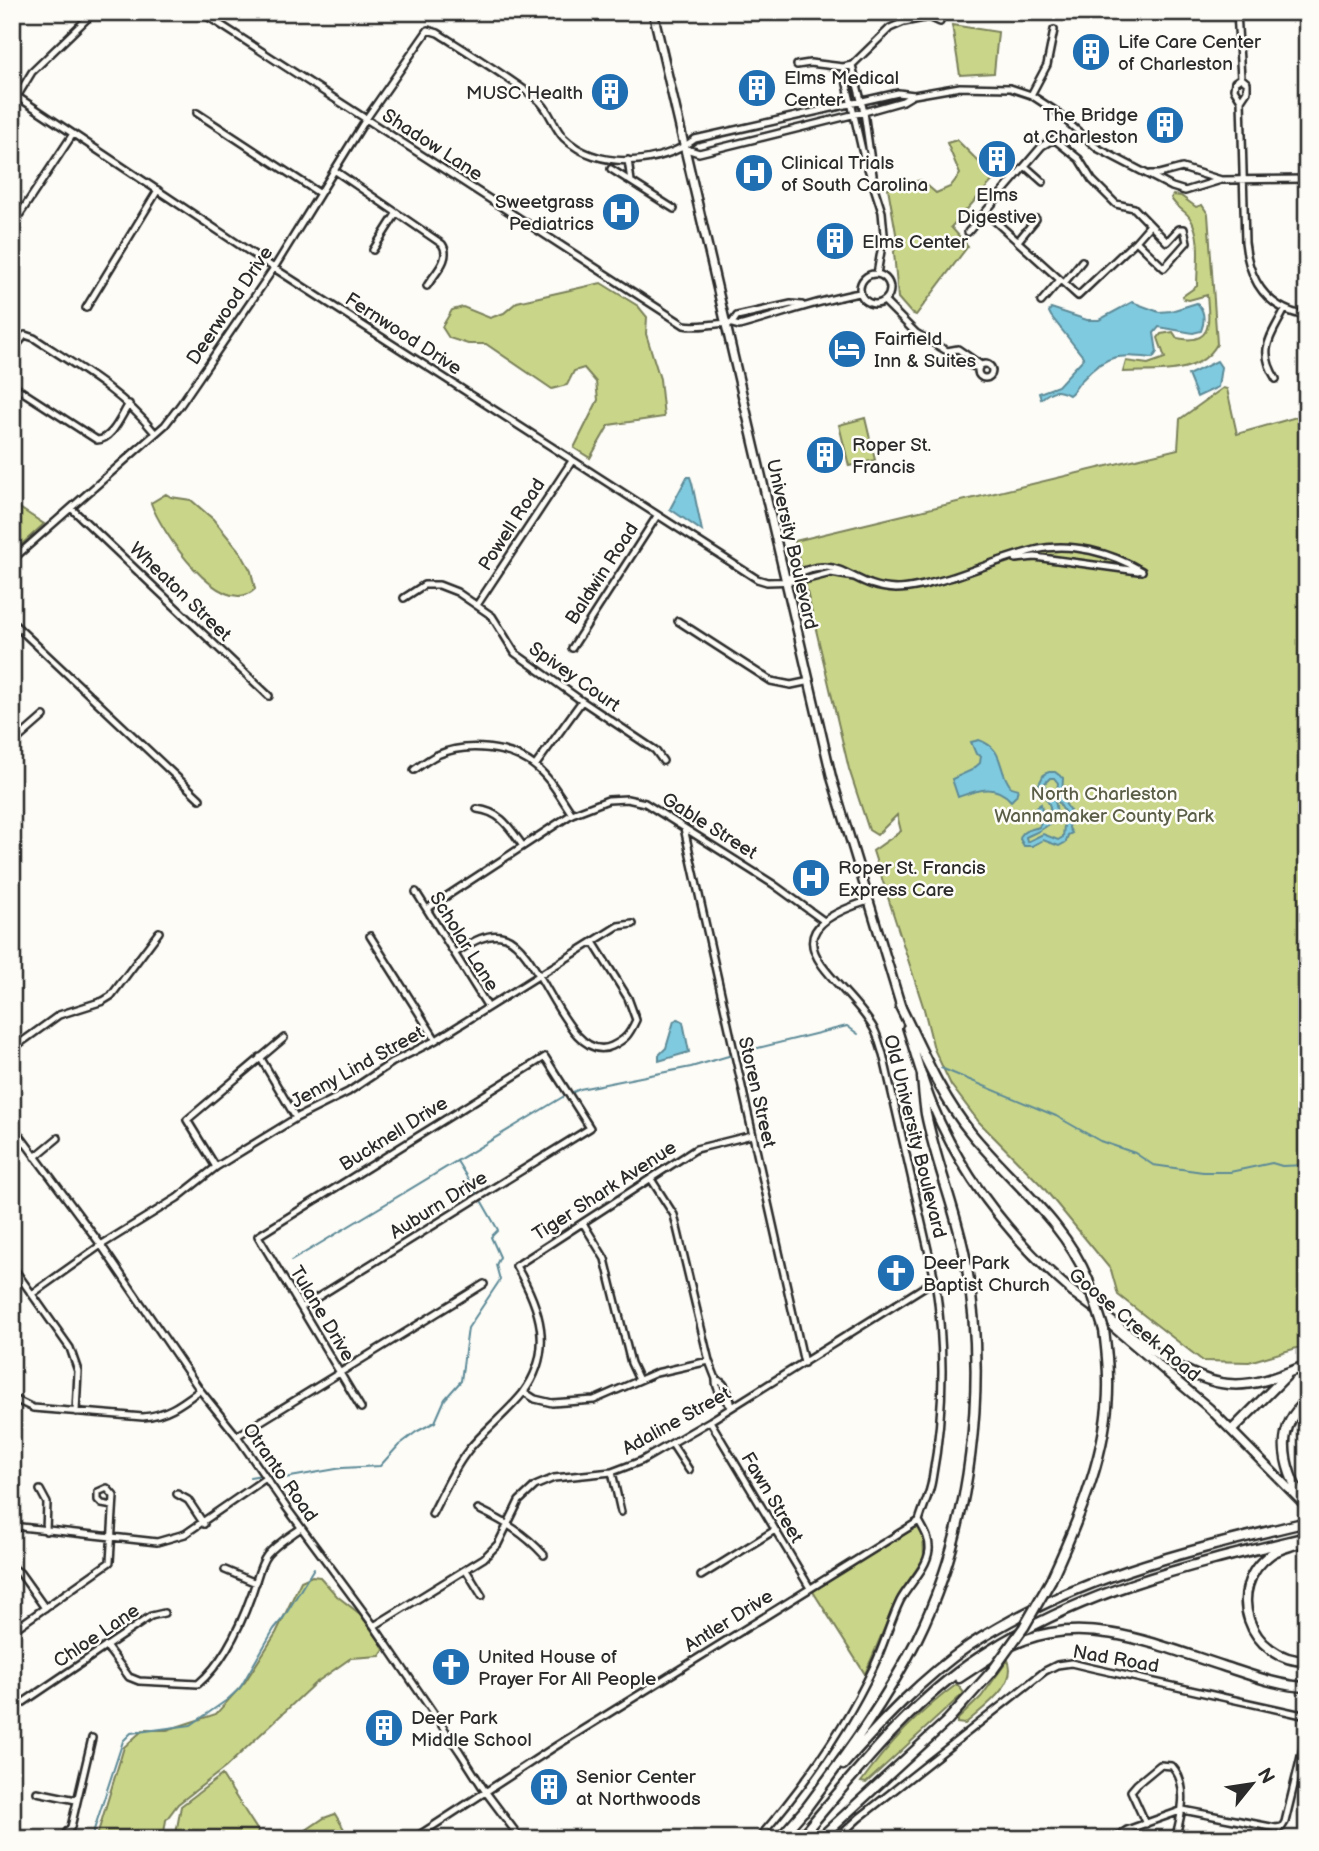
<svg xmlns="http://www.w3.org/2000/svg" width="1319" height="1851" font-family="'Balsamiq Sans',sans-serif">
<rect width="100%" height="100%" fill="#fdfcf7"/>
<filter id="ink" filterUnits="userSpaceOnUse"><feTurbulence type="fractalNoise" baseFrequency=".0143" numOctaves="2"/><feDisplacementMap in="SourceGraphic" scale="14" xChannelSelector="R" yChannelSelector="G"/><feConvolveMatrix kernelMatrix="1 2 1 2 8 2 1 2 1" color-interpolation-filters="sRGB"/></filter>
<g filter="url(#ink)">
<!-- green -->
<path fill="#c9d689" stroke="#7a805a" stroke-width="2" d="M952,25L998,32L994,73L960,75Z
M957,140L995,178L951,227L968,246L916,315L911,313L898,298L894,252L897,239L888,188L921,180L936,193L950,187L960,174L947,143Z
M1173,195L1181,196L1196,207L1202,205L1208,214L1217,344C1199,377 1155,370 1123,372L1126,361L1148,364L1165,358L1158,338L1161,334L1173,332L1177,338C1214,346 1209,320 1207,295L1189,300L1184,299L1183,296L1197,286C1197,265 1202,236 1190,218C1185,210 1176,208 1171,198Z
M601,283L638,306L647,317L646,334L660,379L664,417L609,425L590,458L574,448L598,400L596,382L584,368L574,371L567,385L552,389L486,344H468L449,338L442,327L452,310L463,307L490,318L504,313L517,302Z
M1223,388L1227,389L1237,434L1307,414V1345L1249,1362L1203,1361L1118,1295L1111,1270L1043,1187L979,1122L951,1085L934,1049L924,1009L873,851L901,831L897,815L877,835L869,830L849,769L795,541L1178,449L1180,419Z
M865,418L875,460L849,466L839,425Z
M166,494L171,497L191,500L213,519L241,553L251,571L255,589C222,622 160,530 151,503Z
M12,503L44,524L12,553Z
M912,1528H918L923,1533L924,1558L898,1596L865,1674L812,1590Z
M312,1576L320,1577L337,1596L360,1614L382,1645L384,1650L380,1656L351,1658L314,1684L226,1767L178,1804L166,1820L163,1839H96L124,1747L143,1730H167L216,1714L245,1682L276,1633L301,1581Z
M1008,1660C1019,1685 981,1709 965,1724L957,1723V1720L981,1697Z
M957,1684L964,1693L866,1783L861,1782C888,1744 919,1712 957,1684Z
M222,1775L263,1839H175L181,1806Z
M335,1814L350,1839H334L331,1835L324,1833L315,1839H293L324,1818Z"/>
<!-- water -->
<path fill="#7fcadf" stroke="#5d8a97" stroke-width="2" fill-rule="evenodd" d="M1132,302L1159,312L1171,311L1197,303C1205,311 1205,321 1201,331L1193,333L1159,327L1154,333L1157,352L1153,358C1120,355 1107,353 1083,379C1077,384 1075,391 1069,395C1055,388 1051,391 1041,399L1039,393L1058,386L1084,358L1051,316L1049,312L1051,308L1087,320H1099Z
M1217,361L1221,367L1218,387L1197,397L1188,375Z
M687,477H690L692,483L702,531L670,509Z
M979,740C1006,750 996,768 1011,787L1018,789L1016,796L1011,801C995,783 978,790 958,797L952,779L972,770L980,763L981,756L976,754L971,742Z
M1049,772H1055L1063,778L1062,798L1070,811L1069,828L1072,833L1068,835L1066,842L1059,846L1043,840L1032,846H1024L1020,839C1022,829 1032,830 1039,827L1041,823L1037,820H1027L1023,816L1041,804L1043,817L1046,818L1050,813C1052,800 1040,796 1039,784L1044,774ZM1050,778H1054L1058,783L1056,798L1065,813L1063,837L1058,840L1043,834L1027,842L1026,837C1041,830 1064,822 1054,799C1051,793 1046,790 1044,784Z
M678,1019L683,1022L689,1052L659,1061V1055L666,1048L674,1021Z"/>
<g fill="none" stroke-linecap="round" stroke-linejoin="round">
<!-- stream -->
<path stroke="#5d8a97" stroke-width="2" d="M738,1053L847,1026L858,1034
M941,1068L1056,1116L1100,1141L1135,1153L1153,1165L1203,1172H1230L1272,1163L1282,1166L1307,1165
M571,1093L580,1089L691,1067L732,1055
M457,1161L476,1192
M291,1261L566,1095
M267,1476L279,1479L342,1468L380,1466L399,1445L416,1432L435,1422L445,1399L461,1381L468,1328L500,1280L496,1265L500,1257L491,1237L498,1230L482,1202
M250,1477L262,1475
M91,1839L123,1741L131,1733L191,1725L227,1700L240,1688L274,1629L284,1617L314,1568"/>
<!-- minor casing -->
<g stroke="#2b2b2b" stroke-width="10">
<path id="minor" d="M201,12L684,325C702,329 723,319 739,326C780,315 818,300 860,293
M1237,12L1241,78L1247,83V91L1241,100
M1173,15L1184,12
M797,65L810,63L843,67L852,65L890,28L904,22L929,17L940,22
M852,65L864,112L873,175
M843,67L862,150L882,212L884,234L877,274
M12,93L274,268L757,579L767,582L800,581L831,573L854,577
M1031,95L1047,65L1054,30
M1241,100L1245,242C1249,280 1266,309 1307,316
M1241,100L1234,89L1235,82L1241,78
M12,105L32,72L94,12
M197,113L319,193
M683,148L699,153L864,112L903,101L913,95
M628,160L631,181
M1025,166L1043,182
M611,169L674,209
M334,170L442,244C452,258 435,273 427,286
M1150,174H1159L1182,168L1221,180
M12,226L73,134
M968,232L1042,146L1054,139L1079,159L1092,180L1116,204L1134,208L1167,242L1179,229H1184L1187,242L1164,268L1136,241L1078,296L985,212
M1018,241L1036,219
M1136,241L1150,225
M373,250L396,214
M860 289a15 15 0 1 1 30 0a15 15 0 1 1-30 0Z
M1064,283L1082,261
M884,301L916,333L947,351L951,359L978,368
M1041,302L1060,280
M86,308L158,190
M732,323L737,316L791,304L802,305
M12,351L25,335L34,338C78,367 121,391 155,433
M947,351L958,349L981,365
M978 371a7 7 0 1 1 14 0a7 7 0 1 1-14 0Z
M1276,379C1257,349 1271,337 1285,309
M12,385L97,440C112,440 121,416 129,404
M71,508L269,696
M1016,559L1035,557L1138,571
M12,560L165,425L181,404L274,268L366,119L428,30L438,33C471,54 505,75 537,99C550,109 553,127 564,138C598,171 661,165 695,139L898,93L914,95L960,87L1010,88L1031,95L1054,110L1097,148L1172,187L1185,191L1221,180L1307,179
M785,580C842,547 845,587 896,589C915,589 935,582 953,577C980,568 1007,557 1035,550C1070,541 1112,553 1142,571
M404,598L424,585H439L457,592L492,616L515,653L582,701L655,750L663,761
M477,605L572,461
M678,621L771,681L791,685L810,681
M12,622L200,799
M572,648L657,516
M12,744L44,716
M535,766L582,701
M414,770C421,765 429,759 437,755C466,742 511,746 536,767C551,779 561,798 572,814
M477,809C501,812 509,827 523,846
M684,828L804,1363
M416,892L488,1007
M427,909L572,814L608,800L627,799L645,803L773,884L824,921
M370,936L436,1040
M455,953C469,944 487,931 505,937C541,949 568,1067 612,1046C626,1039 629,1035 636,1020L628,998L593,942
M12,1049L59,1015L103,1001L111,996L159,932
M260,1057L296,1118
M12,1125L101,1245L200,1390L237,1436L286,1507L374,1626L460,1752L485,1791L521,1839
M35,1157L58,1138
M216,1167L187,1120L284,1038
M651,1179L674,1215L709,1361L716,1379
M583,1223L605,1259L631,1363L639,1380
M12,1266L70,1348L78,1371L76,1412
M32,1294L101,1245L177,1198L216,1167L296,1118L348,1092L393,1062L436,1040L618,926L633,924
M302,1307L590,1128L545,1057L258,1236L361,1408
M716,1379C727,1383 730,1397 732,1407C725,1400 715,1390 716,1379Z
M524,1392L535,1399L552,1403L594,1400L656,1373L709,1361
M12,1398L33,1408L143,1417C167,1415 181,1404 200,1390
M710,1421L810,1588
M237,1436L484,1284
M672,1444L689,1470
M612,1472L621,1512
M40,1490L47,1503L46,1531
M177,1494L188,1500L204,1524
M478,1509C505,1522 524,1533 544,1555
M432,1514C444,1491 454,1468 470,1448C486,1429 507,1413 523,1393C555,1350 540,1307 516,1266L696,1149L752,1135
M12,1526L157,1542L185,1534L266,1478
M12,1567L20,1573L45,1608
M225,1570L256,1583
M466,1570L482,1596
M701,1576L775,1530
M374,1626L484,1558L498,1544L519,1501L535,1486L554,1478L612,1472L641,1461L710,1421L935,1280
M12,1631L110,1562L114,1496L107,1488L98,1492V1500L102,1504L113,1506
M106,1646L129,1677L139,1681L198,1684C223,1663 240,1627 251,1596C256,1584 259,1565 267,1555C276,1544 290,1536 301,1528
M12,1710L151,1616L164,1613
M37,1792L76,1800
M1146,1824L1131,1791L1137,1784L1160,1765L1172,1766C1190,1786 1181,1817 1175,1839
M61,1839L71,1827L92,1738
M413,1839L556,1746L919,1521
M758,1839C803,1787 845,1728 874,1666C884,1645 890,1622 900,1601C908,1585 927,1569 929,1550C930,1539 924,1530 919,1521C923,1507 930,1494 932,1480C944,1415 945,1345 935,1280L883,1054C880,1046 878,1036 874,1029C845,977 755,936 868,901
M836,1839L859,1818L1045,1671L1057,1665L1071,1663L1092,1668L1307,1716
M1113,1839L1127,1830L1183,1810L1276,1828L1282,1827L1285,1822L1307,1732"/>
</g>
<!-- major casing -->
<g stroke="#2b2b2b" stroke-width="12">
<path id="major" d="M653,12L832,779L902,1010
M907,1028C915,1053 922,1079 932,1104C963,1179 1014,1242 1075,1294
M1113,1327L1209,1408L1302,1502"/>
</g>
<!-- highway casing -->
<g stroke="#2b2b2b" stroke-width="13">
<path id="highway" d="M900,1006C922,1050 940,1095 971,1133C1011,1182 1064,1221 1088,1280
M1071,1291C1112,1320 1179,1380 1228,1384C1255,1387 1282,1375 1307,1365
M1307,1401C1270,1430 1286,1474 1307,1508
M1232,1430L1286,1376
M1296,1544C1288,1547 1278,1549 1271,1554C1223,1588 1249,1661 1307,1661
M1051,1580C1079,1519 1110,1447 1108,1379C1108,1363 1106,1346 1104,1330
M959,1678C980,1665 1001,1648 1024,1640C1091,1615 1160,1646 1223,1666C1251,1675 1278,1686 1307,1687
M843,1765C881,1722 922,1678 970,1645C1074,1577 1187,1551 1307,1522
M804,1811C845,1756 886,1701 917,1639C972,1528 988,1383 966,1262C957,1212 936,1164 926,1114C924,1102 923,1089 922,1077
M779,1839L807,1807
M799,1839C854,1775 908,1704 978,1658C1080,1590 1190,1565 1307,1537
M819,1839L947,1721L993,1670"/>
</g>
<!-- minor -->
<use href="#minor" stroke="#fdfcf7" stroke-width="5"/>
<!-- major -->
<use href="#major" stroke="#fdfcf7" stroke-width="7"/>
<!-- highway -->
<use href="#highway" stroke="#fdfcf7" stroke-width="8"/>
<!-- highway-bridge casing -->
<g stroke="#2b2b2b" stroke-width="13" stroke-linecap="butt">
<path id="highway-bridge" d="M1088,1280L1104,1330
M993,1670L1024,1627L1051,1580"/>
</g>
<!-- highway-bridge -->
<use href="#highway-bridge" stroke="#fdfcf7" stroke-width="8"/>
</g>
</g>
<!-- icons -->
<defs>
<g id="building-disc" transform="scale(2.0125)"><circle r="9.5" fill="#1f6fb2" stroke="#fdfcf7"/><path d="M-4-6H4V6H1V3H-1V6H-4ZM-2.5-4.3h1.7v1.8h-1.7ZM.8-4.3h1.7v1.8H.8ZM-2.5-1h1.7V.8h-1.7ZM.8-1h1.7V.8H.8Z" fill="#fff"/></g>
<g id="hospital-disc" transform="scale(2.0125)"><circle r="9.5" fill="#1f6fb2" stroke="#fdfcf7"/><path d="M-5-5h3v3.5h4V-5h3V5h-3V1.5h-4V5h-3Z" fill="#fff"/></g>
<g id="hotel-disc" transform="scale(2.0125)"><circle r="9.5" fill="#1f6fb2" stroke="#fdfcf7"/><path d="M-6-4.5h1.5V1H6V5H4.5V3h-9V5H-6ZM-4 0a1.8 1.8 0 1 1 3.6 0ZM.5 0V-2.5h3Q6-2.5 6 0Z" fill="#fff"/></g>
<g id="church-disc" transform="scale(2.0125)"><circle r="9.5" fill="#1f6fb2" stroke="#fdfcf7"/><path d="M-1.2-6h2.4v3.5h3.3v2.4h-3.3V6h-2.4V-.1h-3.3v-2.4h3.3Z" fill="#fff"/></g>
</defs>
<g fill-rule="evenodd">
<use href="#building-disc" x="1091" y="52"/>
<use href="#building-disc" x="757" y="88"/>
<use href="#building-disc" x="610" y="92"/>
<use href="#building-disc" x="1165" y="125"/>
<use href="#building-disc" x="997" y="159"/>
<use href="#hospital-disc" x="754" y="173"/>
<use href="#hospital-disc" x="621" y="212"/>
<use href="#building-disc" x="835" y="241"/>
<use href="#hotel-disc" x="847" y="349"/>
<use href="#building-disc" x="825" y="455"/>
<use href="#hospital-disc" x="811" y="878"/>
<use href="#church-disc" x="896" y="1273"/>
<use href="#church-disc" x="451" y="1667"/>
<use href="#building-disc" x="384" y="1728"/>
<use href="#building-disc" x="549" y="1787"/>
</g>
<g text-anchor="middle" stroke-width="5" stroke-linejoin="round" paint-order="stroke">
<!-- poi labels -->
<g font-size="19" fill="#2b2b2b" stroke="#fdfcf7" text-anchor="start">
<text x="1118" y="48">Life Care Center<tspan x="1118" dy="22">of Charleston</tspan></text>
<text x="784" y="84">Elms Medical<tspan x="784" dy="22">Center</tspan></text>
<text x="583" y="99" text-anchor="end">MUSC Health</text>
<text x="1138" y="121" text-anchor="end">The Bridge<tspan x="1138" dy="22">at Charleston</tspan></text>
<text x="781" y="169">Clinical Trials<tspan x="781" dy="22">of South Carolina</tspan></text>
<text x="997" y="201" text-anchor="middle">Elms<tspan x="997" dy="22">Digestive</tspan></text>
<text x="594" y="208" text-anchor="end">Sweetgrass<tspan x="594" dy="22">Pediatrics</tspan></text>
<text x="862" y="248">Elms Center</text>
<text x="874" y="345">Fairfield<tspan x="874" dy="22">Inn &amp; Suites</tspan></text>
<text x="852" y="451">Roper St.<tspan x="852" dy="22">Francis</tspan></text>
<text x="838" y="874">Roper St. Francis<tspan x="838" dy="22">Express Care</tspan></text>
<text x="923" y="1269">Deer Park<tspan x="923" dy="22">Baptist Church</tspan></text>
<text x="478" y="1663">United House of<tspan x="478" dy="22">Prayer For All People</tspan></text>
<text x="411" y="1724">Deer Park<tspan x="411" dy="22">Middle School</tspan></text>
<text x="576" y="1783">Senior Center<tspan x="576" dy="22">at Northwoods</tspan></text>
</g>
<!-- street labels -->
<g font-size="19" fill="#2b2b2b" stroke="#fdfcf7">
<text transform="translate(433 144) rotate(33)" y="7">Shadow Lane</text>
<text transform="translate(229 305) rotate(-56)" y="7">Deerwood Drive</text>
<text transform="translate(404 333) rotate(33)" y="7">Fernwood Drive</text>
<text transform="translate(511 524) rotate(-57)" y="7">Powell Road</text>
<text transform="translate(793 544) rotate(77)" y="7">University Boulevard</text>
<text transform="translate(601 573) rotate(-57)" y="7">Baldwin Road</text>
<text transform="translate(181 591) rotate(44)" y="7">Wheaton Street</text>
<text transform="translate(575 676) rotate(35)" y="7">Spivey Court</text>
<text transform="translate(710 825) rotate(32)" y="7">Gable Street</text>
<text transform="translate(465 941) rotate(58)" y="7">Scholar Lane</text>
<text transform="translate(357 1066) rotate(-29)" y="7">Jenny Lind Street</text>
<text transform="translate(758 1092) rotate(77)" y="7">Storen Street</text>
<text transform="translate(393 1133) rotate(-32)" y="7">Bucknell Drive</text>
<text transform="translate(916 1136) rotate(76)" y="7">Old University Boulevard</text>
<text transform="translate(604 1190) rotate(-33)" y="7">Tiger Shark Avenue</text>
<text transform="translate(438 1204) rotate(-32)" y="7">Auburn Drive</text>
<text transform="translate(323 1313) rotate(59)" y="7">Tulane Drive</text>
<text transform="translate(1135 1324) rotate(40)" y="7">Goose Creek Road</text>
<text transform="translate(676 1420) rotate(-29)" y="7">Adaline Street</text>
<text transform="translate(281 1472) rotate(55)" y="7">Otranto Road</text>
<text transform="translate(773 1497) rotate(59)" y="7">Fawn Street</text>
<text transform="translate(728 1620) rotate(-32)" y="7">Antler Drive</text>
<text transform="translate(96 1635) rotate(-34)" y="7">Chloe Lane</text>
<text transform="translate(1116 1658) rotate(10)" y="7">Nad Road</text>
</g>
<!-- park labels -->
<g font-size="19" fill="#5a5e47" stroke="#fdfcf7">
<text x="1104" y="800">North Charleston<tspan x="1104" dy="22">Wannamaker County Park</tspan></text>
</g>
</g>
<!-- margin -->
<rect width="1319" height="1851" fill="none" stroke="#fdfcf7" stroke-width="42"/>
<rect x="21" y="21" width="1277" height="1809" fill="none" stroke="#2b2b2b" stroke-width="2.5" filter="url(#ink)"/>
<!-- north arrow -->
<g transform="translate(1252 1784) rotate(60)" stroke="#fdfcf7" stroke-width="5" paint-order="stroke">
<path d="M0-5L12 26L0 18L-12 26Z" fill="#2b2b2b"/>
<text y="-10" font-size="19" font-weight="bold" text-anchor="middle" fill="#2b2b2b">N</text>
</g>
</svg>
